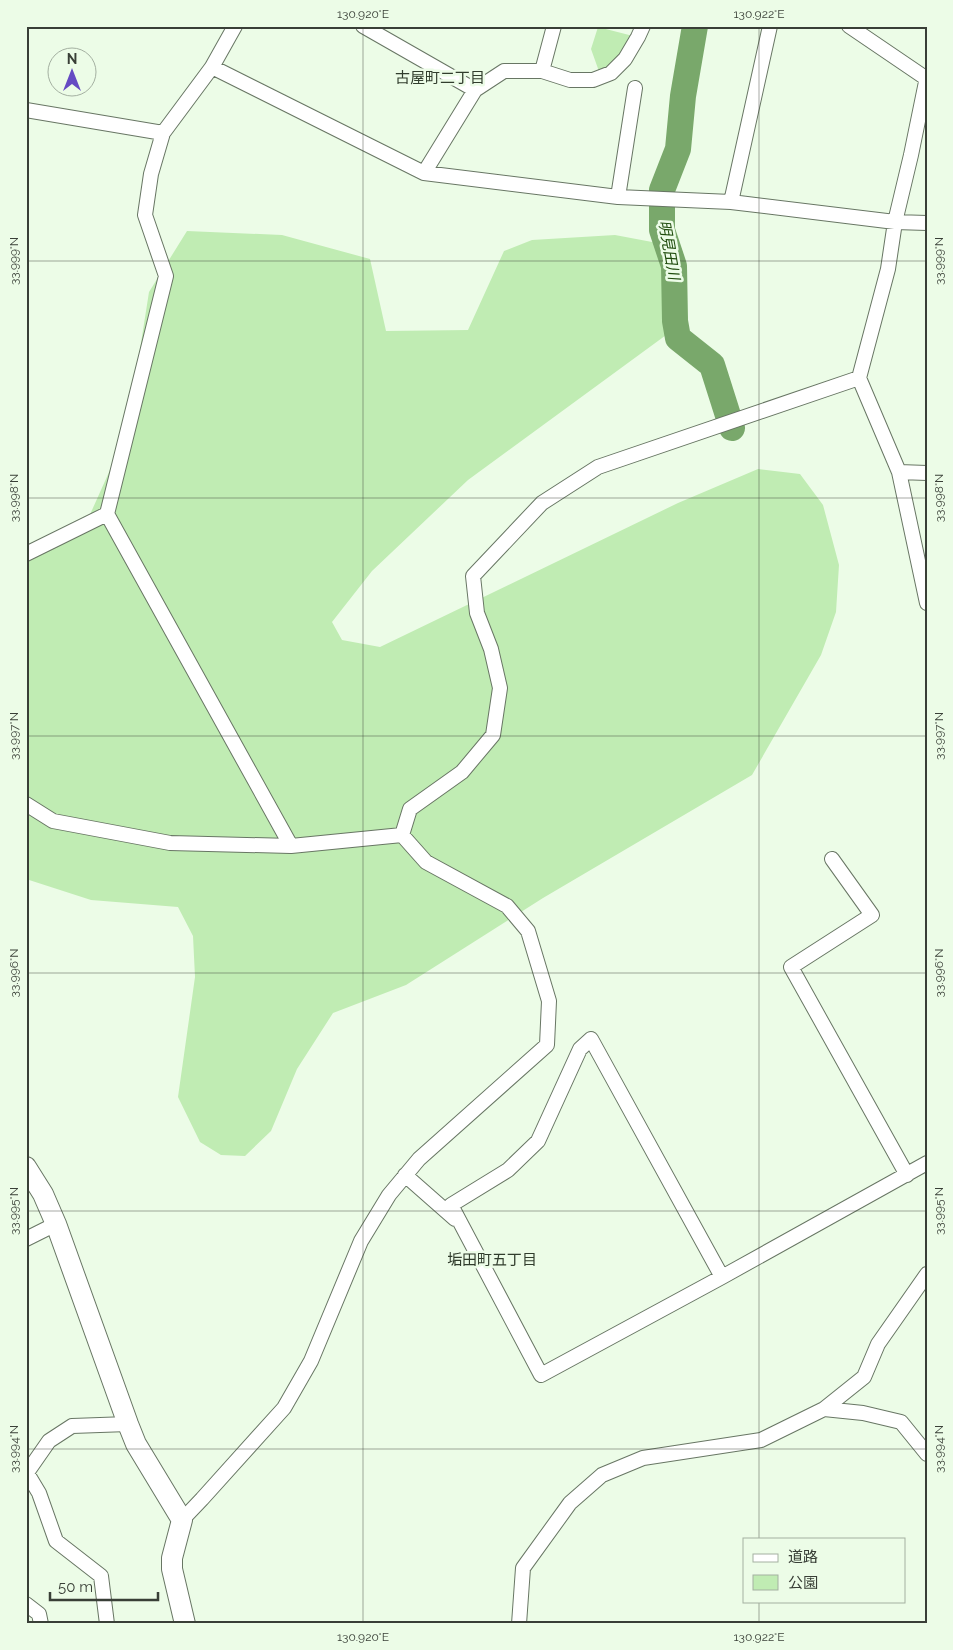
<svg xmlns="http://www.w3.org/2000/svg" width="953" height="1650" font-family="Raleway,'Noto Sans JP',sans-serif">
<rect width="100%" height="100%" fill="#ecfce7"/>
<!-- green -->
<path fill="#c0ecb3" d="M598,27L637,37L601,77L591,49Z
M187,231L282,235L370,259L386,331L468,330L504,251L532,240L615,235L668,245L677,264L688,319L468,480L372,571L332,622L342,640L380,647L678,503L758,469L800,474L823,505L839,565L836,612L821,655L752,775L543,898L406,985L333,1013L297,1069L271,1131L245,1156L221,1155L200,1142L178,1097L195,977L193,936L178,907L91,900L26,879V564L32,558L88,519L127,432L149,292Z"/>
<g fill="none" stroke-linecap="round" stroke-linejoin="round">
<!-- river -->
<path stroke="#79a86b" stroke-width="26" d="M695,26L683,96L678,149L662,190V230L674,266L675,321L678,338L712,365L732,428"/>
<!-- street casing -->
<g stroke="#687664" stroke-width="16">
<path id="street" d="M235,26L212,67L163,133L151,174L145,215L166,276L107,514L291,846
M363,26L475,90L424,173
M849,26L927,79
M212,67L424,173L618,197L731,202L895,222L927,223
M542,71L554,26
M927,77L911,155L895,222L888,269L859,378L899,472L927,603
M475,90L504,71H542L570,80H593L611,73L625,59L638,37L643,26
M26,110L163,133
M618,197L635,88
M731,202L770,26
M899,472L927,473
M26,554L107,514
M26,804L53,821L170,843L291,846L402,835
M402,835L410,809L462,772L493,735L500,688L491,649L477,613L473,576L542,503L598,467L859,378
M832,859L872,915L791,967L907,1175
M405,1175L455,1219
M26,1239L56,1224
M722,1277L591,1039L580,1049L538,1141L508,1170L451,1205L541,1375L722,1277L927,1163
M824,1409L863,1413L901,1422L927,1454
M27,1473L39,1493L56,1541L101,1576L107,1624
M26,1474L49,1441L72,1426L128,1424
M182,1520L202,1499L284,1408L311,1361L361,1241L389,1195L419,1159L547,1045L549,1001L528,931L507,906L426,862L402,835
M26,1604L39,1614L41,1624
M519,1624L523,1568L570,1503L602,1475L643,1458L761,1440L824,1409L864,1377L878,1344L927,1274"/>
</g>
<!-- secondary casing -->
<g stroke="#687664" stroke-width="22">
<path id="secondary" d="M26,1167L43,1194L56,1224L128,1424L136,1444L182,1520L172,1558V1569L185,1624"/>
</g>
<!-- street -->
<use href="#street" stroke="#fff" stroke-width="14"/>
<!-- secondary -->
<use href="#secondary" stroke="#fff" stroke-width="20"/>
</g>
<!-- ticks -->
<path fill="none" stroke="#393f37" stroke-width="1" stroke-opacity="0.45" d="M363,26V1624M759,26V1539M26,261H927M26,498H927M26,736H927M26,973H927M26,1211H927M26,1449H927M759,1601V1624"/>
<g text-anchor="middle" stroke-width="5" stroke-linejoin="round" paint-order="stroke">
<!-- neighbourhood labels -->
<g font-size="15" fill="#313d2d" stroke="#ecfce7">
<text x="440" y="83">古屋町二丁目</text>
<text x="492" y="1265">垢田町五丁目</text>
</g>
<!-- water labels -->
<g font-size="15" font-style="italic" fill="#1f4c0d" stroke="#ecfce7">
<text transform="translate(669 250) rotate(80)" y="5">明見田川</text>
</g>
</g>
<!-- border -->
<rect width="953" height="1650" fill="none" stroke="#ecfce7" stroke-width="55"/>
<!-- legend -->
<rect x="743" y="1538" width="162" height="65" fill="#ecfce7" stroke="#a4b0a1"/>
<rect x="753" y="1554" width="25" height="8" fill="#ffffff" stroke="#a4b0a1"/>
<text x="788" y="1562" font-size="15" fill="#393f37">道路</text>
<rect x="753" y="1575" width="25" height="15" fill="#c0ecb3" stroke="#a4b0a1"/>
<text x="788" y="1588" font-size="15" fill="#393f37">公園</text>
<!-- north arrow -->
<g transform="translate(72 72)"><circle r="24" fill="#ecfce7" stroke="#a4b0a1"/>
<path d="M0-4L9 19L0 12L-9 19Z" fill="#654ac3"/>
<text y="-8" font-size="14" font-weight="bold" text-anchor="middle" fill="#393f37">N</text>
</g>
<!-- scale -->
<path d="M50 1592v8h108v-8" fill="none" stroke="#393f37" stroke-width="2.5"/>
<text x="58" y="1592" font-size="15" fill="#393f37" stroke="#ecfce7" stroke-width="4" paint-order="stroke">50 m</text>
<rect x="28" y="28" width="898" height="1594" fill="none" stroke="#393f37" stroke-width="2"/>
<g font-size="12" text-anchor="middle" fill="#393f37">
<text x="363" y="18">130.920°E</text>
<text x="759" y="18">130.922°E</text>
<text transform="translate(14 261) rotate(-90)" y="4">33.999°N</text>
<text transform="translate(939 261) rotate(-90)" y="4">33.999°N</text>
<text transform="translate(14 498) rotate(-90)" y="4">33.998°N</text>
<text transform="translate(939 498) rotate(-90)" y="4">33.998°N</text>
<text transform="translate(14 736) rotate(-90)" y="4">33.997°N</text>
<text transform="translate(939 736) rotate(-90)" y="4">33.997°N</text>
<text transform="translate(14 973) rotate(-90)" y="4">33.996°N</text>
<text transform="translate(939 973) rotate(-90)" y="4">33.996°N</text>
<text transform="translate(14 1211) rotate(-90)" y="4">33.995°N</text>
<text transform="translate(939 1211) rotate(-90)" y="4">33.995°N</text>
<text transform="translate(14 1449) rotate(-90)" y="4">33.994°N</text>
<text transform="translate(939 1449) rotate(-90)" y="4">33.994°N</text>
<text x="363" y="1641">130.920°E</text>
<text x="759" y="1641">130.922°E</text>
</g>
</svg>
